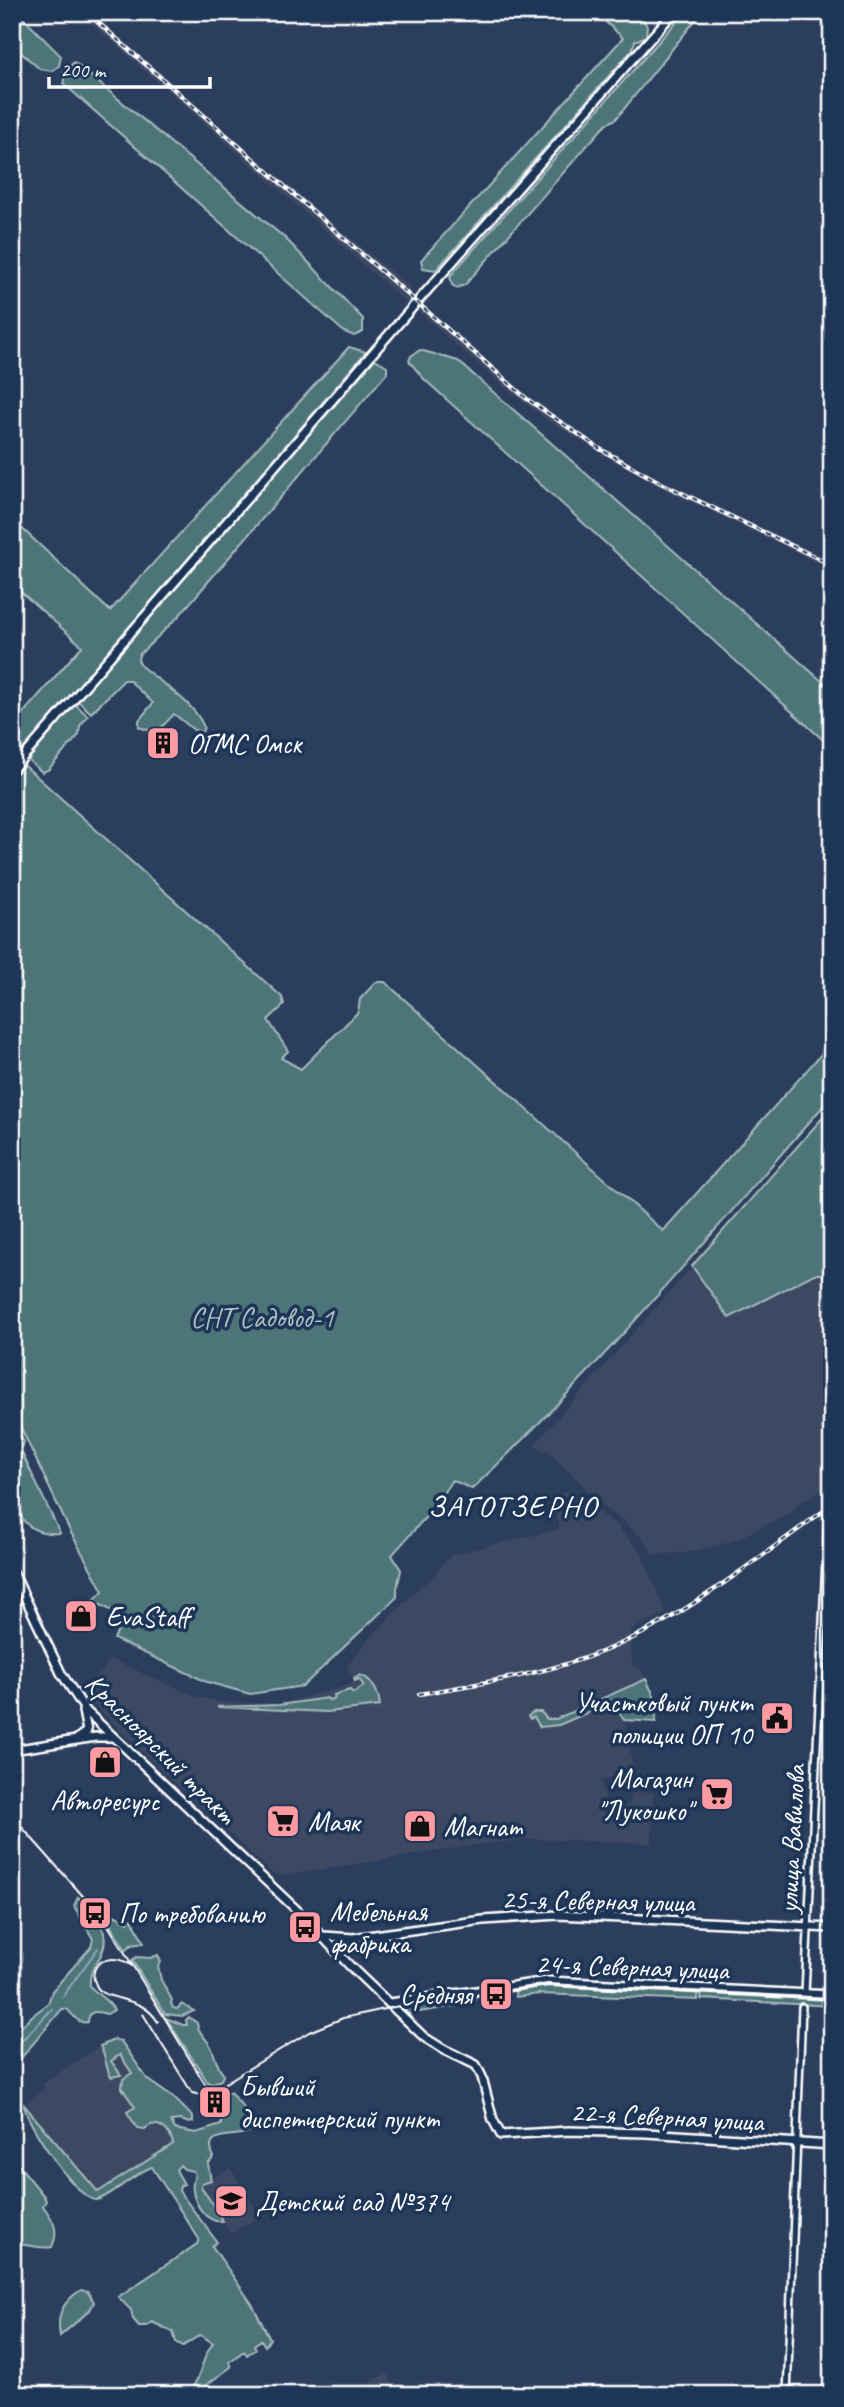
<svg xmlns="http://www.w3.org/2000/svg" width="844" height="2407" font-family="Caveat,sans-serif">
<rect width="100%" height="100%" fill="#2c3e5d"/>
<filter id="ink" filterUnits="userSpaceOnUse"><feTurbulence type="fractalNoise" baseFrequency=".0143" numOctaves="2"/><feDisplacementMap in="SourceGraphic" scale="14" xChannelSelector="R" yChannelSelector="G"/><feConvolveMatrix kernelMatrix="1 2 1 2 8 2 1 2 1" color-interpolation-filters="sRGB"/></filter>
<g filter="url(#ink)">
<!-- built -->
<path fill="#3e4964" d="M79,12H91L306,202L411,288V295L416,299L410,306Z
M423,306L504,379L544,410L595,443L677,489L832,561V569L662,488L552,423L507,389L448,338L418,311Z
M692,1267L729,1318L814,1275H832V1482L800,1503L791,1513L730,1542L685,1553L652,1554L645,1541L623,1520L610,1512L547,1450L544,1453L535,1444Z
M566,1492L575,1494L615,1524L642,1554L666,1613L631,1630L632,1665L641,1669L655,1698L656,1722L624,1721L636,1780L611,1778L601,1781L607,1807L629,1806L632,1793L653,1792L652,1843L533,1839L476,1845L280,1876L271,1872L149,1759L81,1692L102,1671L110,1659L195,1696L223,1703L280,1704L347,1686L355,1680L346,1668L365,1643L423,1584L429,1581L451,1555L559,1529V1524L549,1497Z
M115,2036L181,2139L98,2192L24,2105L45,2088L42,2084Z
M230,2168L260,2216L231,2234L201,2186Z
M387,2373L398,2395H349Z"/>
<!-- green -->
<path fill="#4d7579" stroke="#a6babc" stroke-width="2" d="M12,12H17L61,56L59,66L52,71L40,69L12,45Z
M595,12H639L647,26L646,36L635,41L632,50L436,270L423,268L421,260L623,38Z
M685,12H702L616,119L606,124L465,285L457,288L452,285L450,276Z
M74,62L286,239L363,319V332L354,336L344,332L64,84V72Z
M349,347L366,352L12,763V726L82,646L12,584V519L110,611Z
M420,350L458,361L832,690V748L424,379L409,361L411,356Z
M375,359L387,366V373L178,617L139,655L138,660L141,666C161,683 194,702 204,727L202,732L194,730L174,714L159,730L153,732L139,727V720L153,703L129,680H124L91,713L78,701Z
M75,704L88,716L80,726L79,735L48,770L42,772L28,760Z
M24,765L282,997L284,1005L268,1020L288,1051L281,1058L301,1069L358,1012L360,999L376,982H385L663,1231L832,1042V1096C715,1229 601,1367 472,1489L452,1480L432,1510L392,1555L401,1570L397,1588V1597L303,1686L250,1694L207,1682L114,1639L124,1617L93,1601L103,1591L69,1529L12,1409V778Z
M832,1107V1274H814L729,1318L692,1266Z
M12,1428H16L24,1442L21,1451L60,1533C0,1538 12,1468 12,1428Z
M360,1675C373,1679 379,1694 380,1706L327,1712L217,1707L279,1705L327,1698L329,1700L335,1698L334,1695L350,1690L353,1693L364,1686L359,1679L355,1681L354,1679Z
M646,1679L655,1698L656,1722L624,1720L614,1705L607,1704L559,1725L540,1727L534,1717L530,1719L528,1716L534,1712H541L547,1719H556Z
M78,1897C94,1913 113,1931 101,1955C94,1967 89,1972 90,1986C97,1995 110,2001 114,2010L107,2014C98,2012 89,2008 88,2022C79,2025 73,2015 67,2009H62L12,2069V2036L33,2015L48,2004L52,1991L91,1947L93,1939L74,1906Z
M114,1915L128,1922L129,1917L132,1919L144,1943L131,1945L126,1950L107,1920Z
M158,1955L161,1962L158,1966L161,1980L172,2000L171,2003L173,2008L177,2009L182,2004L194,2011L182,2016L165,2014L132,1960L137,1957L150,1958Z
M537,1984H555L698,1991V2000L539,1994L516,1997L514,1987Z
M702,1989L832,1996V2006L701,1999Z
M470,1994L475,2000L473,2003L408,2014L402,2006Z
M189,2017L197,2023C198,2034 208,2039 212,2049C216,2059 216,2066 224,2074L221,2080L211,2084L207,2081L166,2018L183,2025H187L186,2020Z
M114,2040L121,2041L148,2080L175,2099L193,2117V2122L189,2123L181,2120L171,2121L175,2129L196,2133L221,2125V2119L214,2109L223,2103L222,2095L230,2092L244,2108L249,2131C238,2140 200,2128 214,2157L208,2164L211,2180L202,2183L201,2186L223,2221C204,2225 186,2193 195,2176L193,2171L184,2169L180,2165L176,2170L184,2184L180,2186L179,2191L217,2242L212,2246L252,2304L270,2339L265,2346L261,2340L254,2345L256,2349L247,2355L244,2351L229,2362L231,2367L192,2395H187V2393C204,2377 199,2361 213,2343L200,2335L183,2346L176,2342L173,2332L152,2322L146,2326H139L133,2319L131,2310L118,2297L197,2244L199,2239L152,2167C137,2171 107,2200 95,2200C78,2200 25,2122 24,2105L98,2192L173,2144C171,2132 157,2117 145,2129L137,2128L127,2112L135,2107L122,2088L123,2079L132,2073L120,2055L111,2061L121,2075L111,2077C104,2065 107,2057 100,2046Z
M12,2157L44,2196L46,2201L43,2206C53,2219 60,2231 52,2247C38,2250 26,2243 12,2244Z
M81,2290L88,2292L94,2302L90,2310L60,2336C56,2315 63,2301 81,2290Z"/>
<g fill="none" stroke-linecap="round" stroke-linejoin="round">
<!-- stream -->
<path stroke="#91a9bc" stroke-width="2" d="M63,1996L98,1948
M12,2051L52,2009"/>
<!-- minor casing -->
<g stroke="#fff" stroke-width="10">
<path id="minor" d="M805,1993L828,1519L832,1516
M787,2395L802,2007"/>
</g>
<!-- major casing -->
<g stroke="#fff" stroke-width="12">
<path id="major" d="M12,770L417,302L674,12
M12,1570L61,1673L86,1711L301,1914L350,1966L424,2037L443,2049L476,2065L482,2077L493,2120L501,2135L569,2131L646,2133L832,2145
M77,1739L87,1731L83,1711
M12,1750L96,1737H112
M324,1936L353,1938L483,1920L558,1915L832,1928
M390,2003L548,1981L832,1995"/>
</g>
<!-- minor -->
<use href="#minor" stroke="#1d3557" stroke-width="5"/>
<!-- major -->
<use href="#major" stroke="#1d3557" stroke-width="7"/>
<!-- tram -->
<path stroke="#fff" stroke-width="2" d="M12,1816L106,1922L205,2084L210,2089L217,2088L309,2032L343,2018L394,2007L548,1984L832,1998
M132,1966C114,1951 85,1961 96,1985C104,2004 140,1992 158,2022
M143,2014L192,2093L204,2095L218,2090"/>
<!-- rail casing -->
<g stroke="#fff" stroke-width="4.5">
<path id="rail" d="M86,12L527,399L600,449L661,483L832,565
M419,1694C481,1683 543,1675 601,1652C685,1619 758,1557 832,1505"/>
</g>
<!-- rail -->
<use href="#rail" stroke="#1d3557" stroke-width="2" stroke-dasharray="5" stroke-linecap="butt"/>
</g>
</g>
<!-- icons -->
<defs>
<g id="building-square" transform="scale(1.75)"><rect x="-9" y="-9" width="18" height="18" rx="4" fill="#ff9aa2" stroke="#1d3557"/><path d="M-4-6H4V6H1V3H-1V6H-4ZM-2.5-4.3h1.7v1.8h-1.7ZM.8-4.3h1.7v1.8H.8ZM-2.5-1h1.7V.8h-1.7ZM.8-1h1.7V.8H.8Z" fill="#111"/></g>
<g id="shop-square" transform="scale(1.75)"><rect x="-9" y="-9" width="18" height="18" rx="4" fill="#ff9aa2" stroke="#1d3557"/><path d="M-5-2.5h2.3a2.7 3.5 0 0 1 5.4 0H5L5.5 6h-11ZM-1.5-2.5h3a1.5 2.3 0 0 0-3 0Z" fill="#111"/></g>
<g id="civic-square" transform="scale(1.75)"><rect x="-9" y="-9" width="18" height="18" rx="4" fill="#ff9aa2" stroke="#1d3557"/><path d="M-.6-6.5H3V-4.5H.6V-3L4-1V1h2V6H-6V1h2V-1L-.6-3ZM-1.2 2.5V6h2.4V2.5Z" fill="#111"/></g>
<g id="supermarket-square" transform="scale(1.75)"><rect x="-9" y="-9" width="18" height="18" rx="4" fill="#ff9aa2" stroke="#1d3557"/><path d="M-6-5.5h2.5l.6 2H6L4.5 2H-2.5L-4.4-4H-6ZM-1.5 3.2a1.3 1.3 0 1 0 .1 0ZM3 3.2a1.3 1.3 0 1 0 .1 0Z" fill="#111"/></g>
<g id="bus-square" transform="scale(1.75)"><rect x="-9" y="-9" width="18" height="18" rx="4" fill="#ff9aa2" stroke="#1d3557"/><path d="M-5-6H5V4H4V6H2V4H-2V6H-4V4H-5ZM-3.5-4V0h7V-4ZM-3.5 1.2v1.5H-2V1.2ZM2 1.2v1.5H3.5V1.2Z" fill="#111"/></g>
<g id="school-square" transform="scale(1.75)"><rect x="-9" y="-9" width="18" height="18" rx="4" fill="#ff9aa2" stroke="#1d3557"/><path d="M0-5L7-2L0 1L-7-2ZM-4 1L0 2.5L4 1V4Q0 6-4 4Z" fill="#111"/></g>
</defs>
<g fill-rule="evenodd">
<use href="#building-square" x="163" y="743"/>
<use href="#shop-square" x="81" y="1616"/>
<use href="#civic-square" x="777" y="1718"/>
<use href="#shop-square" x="105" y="1762"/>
<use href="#supermarket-square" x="717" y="1794"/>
<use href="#supermarket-square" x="283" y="1821"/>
<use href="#shop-square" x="420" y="1826"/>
<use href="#bus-square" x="95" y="1913"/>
<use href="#bus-square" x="305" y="1927"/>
<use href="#bus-square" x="496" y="1994"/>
<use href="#building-square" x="215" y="2102"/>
<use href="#school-square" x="231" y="2201"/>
</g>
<g text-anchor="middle" stroke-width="7" stroke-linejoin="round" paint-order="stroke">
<!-- poi labels -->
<g font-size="28" fill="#fff" stroke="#1d3557" text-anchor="start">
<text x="188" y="753">ОГМС Омск</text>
<text x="106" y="1626">EvaStaff</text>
<text x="752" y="1712" text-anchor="end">Участковый пункт<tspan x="752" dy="32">полиции ОП 10</tspan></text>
<text x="692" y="1788" text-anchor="end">Магазин<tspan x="692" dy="32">"Лукошко"</tspan></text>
<text x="105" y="1810" text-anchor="middle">Авторесурс</text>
<text x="308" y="1831">Маяк</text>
<text x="444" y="1836">Магнат</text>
<text x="330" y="1921">Мебельная<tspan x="330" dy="32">фабрика</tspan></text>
<text x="119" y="1923">По требованию</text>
<text x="472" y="2004" text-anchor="end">Средняя</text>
<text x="240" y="2096">Бывший<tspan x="240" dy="32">диспетчерский пункт</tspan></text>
<text x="256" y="2211">Детский сад №374</text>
</g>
<!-- park labels -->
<g font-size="28" fill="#afc1c3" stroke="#1d3557">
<text x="262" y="1327">СНТ Садовод-1</text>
</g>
<!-- street labels -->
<g font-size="28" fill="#fff" stroke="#1d3557">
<text transform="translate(161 1748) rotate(45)" y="10">Красноярский тракт</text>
<text transform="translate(791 1839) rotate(-87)" y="10">улица Вавилова</text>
<text transform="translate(598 1900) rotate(1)" y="10">25-я Северная улица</text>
<text transform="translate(632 1966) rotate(2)" y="10">24-я Северная улица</text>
<text transform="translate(667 2116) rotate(3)" y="10">22-я Северная улица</text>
</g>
<!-- neighbourhood labels -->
<g font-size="30" letter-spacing="2" fill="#fff" stroke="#1d3557">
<text x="513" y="1516">ЗАГОТЗЕРНО</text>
</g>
</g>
<!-- margin -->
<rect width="844" height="2407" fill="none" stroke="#1d3557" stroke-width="42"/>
<rect x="21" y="21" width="802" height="2365" fill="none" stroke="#fff" stroke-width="2.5" filter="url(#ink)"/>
<!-- scale -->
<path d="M49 77v10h161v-10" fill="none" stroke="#ffffff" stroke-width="3.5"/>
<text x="60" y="77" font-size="21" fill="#ffffff" stroke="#1d3557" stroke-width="5" paint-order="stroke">200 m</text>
</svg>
